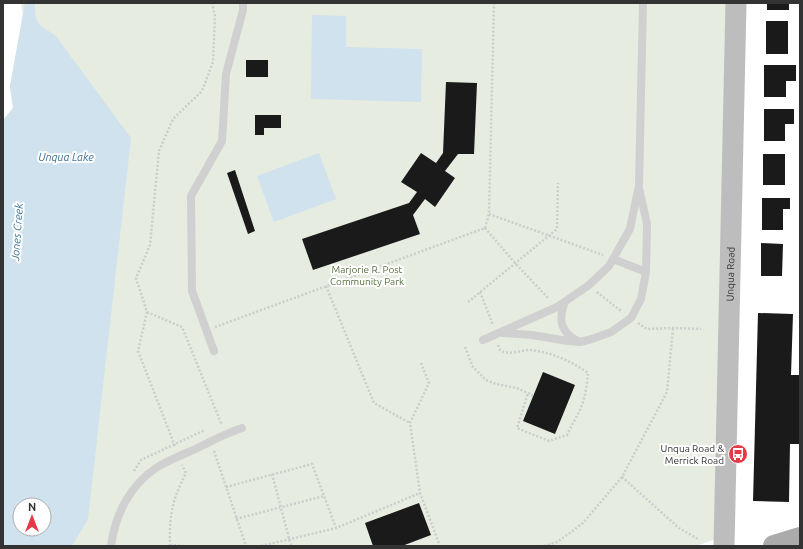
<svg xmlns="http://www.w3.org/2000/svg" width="803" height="549" font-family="Ubuntu,sans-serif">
<rect width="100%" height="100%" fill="#fff"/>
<!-- green -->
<path fill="#e6ecdf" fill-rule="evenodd" d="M21,3H731L719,538L696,546H3V120L13,108L10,86L23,14ZM20,505H44V529H20Z"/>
<!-- water -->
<path fill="#cfe2ee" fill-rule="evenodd" d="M25,3H35C35,24 37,24 55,35L131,138L88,519L72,546H3V120L13,108L10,86ZM20,505H44V529H20Z
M312,15L346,16V47L422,49L421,102L311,99Z
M319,153L336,199L274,222L257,176Z"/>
<!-- building -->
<path fill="#1a1a1a" d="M767,3H789V10H767Z
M766,21H788V54H766Z
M246,60H268V77H246Z
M764,65H796V81H786V97H764Z
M446,82L477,83L474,154H458L445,171L455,178L435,207L425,199L413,215L420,234L313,270L302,239L409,203L417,192L401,182L421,153L436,163L443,153Z
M764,109H794V124H785V141H764Z
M255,115H281V128H264V135H255Z
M763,154H785V185H763Z
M235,170L255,231L248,234L227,173Z
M762,198H790V209H783V230H762Z
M761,243L783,244L782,276H761Z
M758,313L793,314L791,375H800V444H790L789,502L753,501Z
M543,372L575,385L555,434L523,421Z
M419,503L431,535L402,546H373L365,523Z"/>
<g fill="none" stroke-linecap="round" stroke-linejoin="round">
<!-- path -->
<path stroke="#cdcdcd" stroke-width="2.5" stroke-dasharray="2 2" stroke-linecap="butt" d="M489,214L603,255
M485,228L489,214L494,3
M485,228L515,263L549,299
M326,286L374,403L410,423
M480,292L493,325
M597,292L621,311
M468,302L557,229L558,183
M147,312L182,327L221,423L220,424
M638,323L647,329L673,328L701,329
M215,327L485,228
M498,345L500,350C508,356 521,350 530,350C551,352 571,361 588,373C587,385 585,399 580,410C576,418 571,426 567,435L549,441L517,428L528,393
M465,347L473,367L486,380L496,384L517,388L534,396
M421,363L429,383L410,423L420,493L440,546
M175,446L138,351L147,312L136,278L150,245L159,151L173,119L202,91L213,62L215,16L212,3
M214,451L246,546
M134,471L141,460L205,430
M272,474L291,546
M622,477L679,528L698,539
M226,487L312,464L336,528
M236,519L324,496
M170,545L183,546
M170,546C169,516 172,500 186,473L182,465
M261,546L336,528L420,493
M544,546L557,542L574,530L583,523L622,477L667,392L673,328"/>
<!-- lane -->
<path stroke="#d0d0d0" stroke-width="8" d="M613,259L646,272
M565,302C558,319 560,332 578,341
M503,333L532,335L568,341L580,342L592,339L611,332L631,318L641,299L646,272L647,224L639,188
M483,340L557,307L589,285L609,266L630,229L639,185L643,3
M214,351L192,291L191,196L222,141L226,74L243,10V3
M111,546C115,516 129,486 156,468C167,461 179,456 191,451C208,443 224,434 242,428"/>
<!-- secondary -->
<path stroke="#bdbdbd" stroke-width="21" id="s1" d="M724,546L736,3"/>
<!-- primary -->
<path stroke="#ababab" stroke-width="22" d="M774,546L800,538"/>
</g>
<!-- icons -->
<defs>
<g id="bus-disc" transform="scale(1)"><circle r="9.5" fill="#e63946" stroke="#fff"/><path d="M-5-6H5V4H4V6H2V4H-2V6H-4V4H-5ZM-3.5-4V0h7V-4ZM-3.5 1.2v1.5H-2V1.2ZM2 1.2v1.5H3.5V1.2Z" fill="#fff"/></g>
</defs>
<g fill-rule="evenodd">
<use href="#bus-disc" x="738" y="454"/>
</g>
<g text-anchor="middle" stroke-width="4" stroke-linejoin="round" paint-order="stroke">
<!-- park labels -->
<g font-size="10" fill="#56703f" stroke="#fff">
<text x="367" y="273">Marjorie R. Post<tspan x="367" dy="12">Community Park</tspan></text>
</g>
<!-- street labels -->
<g font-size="10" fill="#333" stroke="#fff">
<text dy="4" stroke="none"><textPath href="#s1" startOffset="272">Unqua Road</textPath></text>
</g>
<!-- poi labels -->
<g font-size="10" fill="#333" stroke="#fff" text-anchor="end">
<text x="724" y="452">Unqua Road &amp;<tspan x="724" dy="12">Merrick Road</tspan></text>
</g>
<!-- water labels -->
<g font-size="11" font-style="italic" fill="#3f7597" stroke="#fff">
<text x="66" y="161">Unqua Lake</text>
<text transform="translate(17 232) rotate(-86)" y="4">Jones Creek</text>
</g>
</g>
<!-- border -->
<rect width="803" height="549" fill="none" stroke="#333333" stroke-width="8"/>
<!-- north arrow -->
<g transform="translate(32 517)"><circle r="19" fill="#ffffff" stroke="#adadad"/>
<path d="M0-3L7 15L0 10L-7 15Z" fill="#e63946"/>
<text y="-6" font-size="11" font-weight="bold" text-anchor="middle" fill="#333333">N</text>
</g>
</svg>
